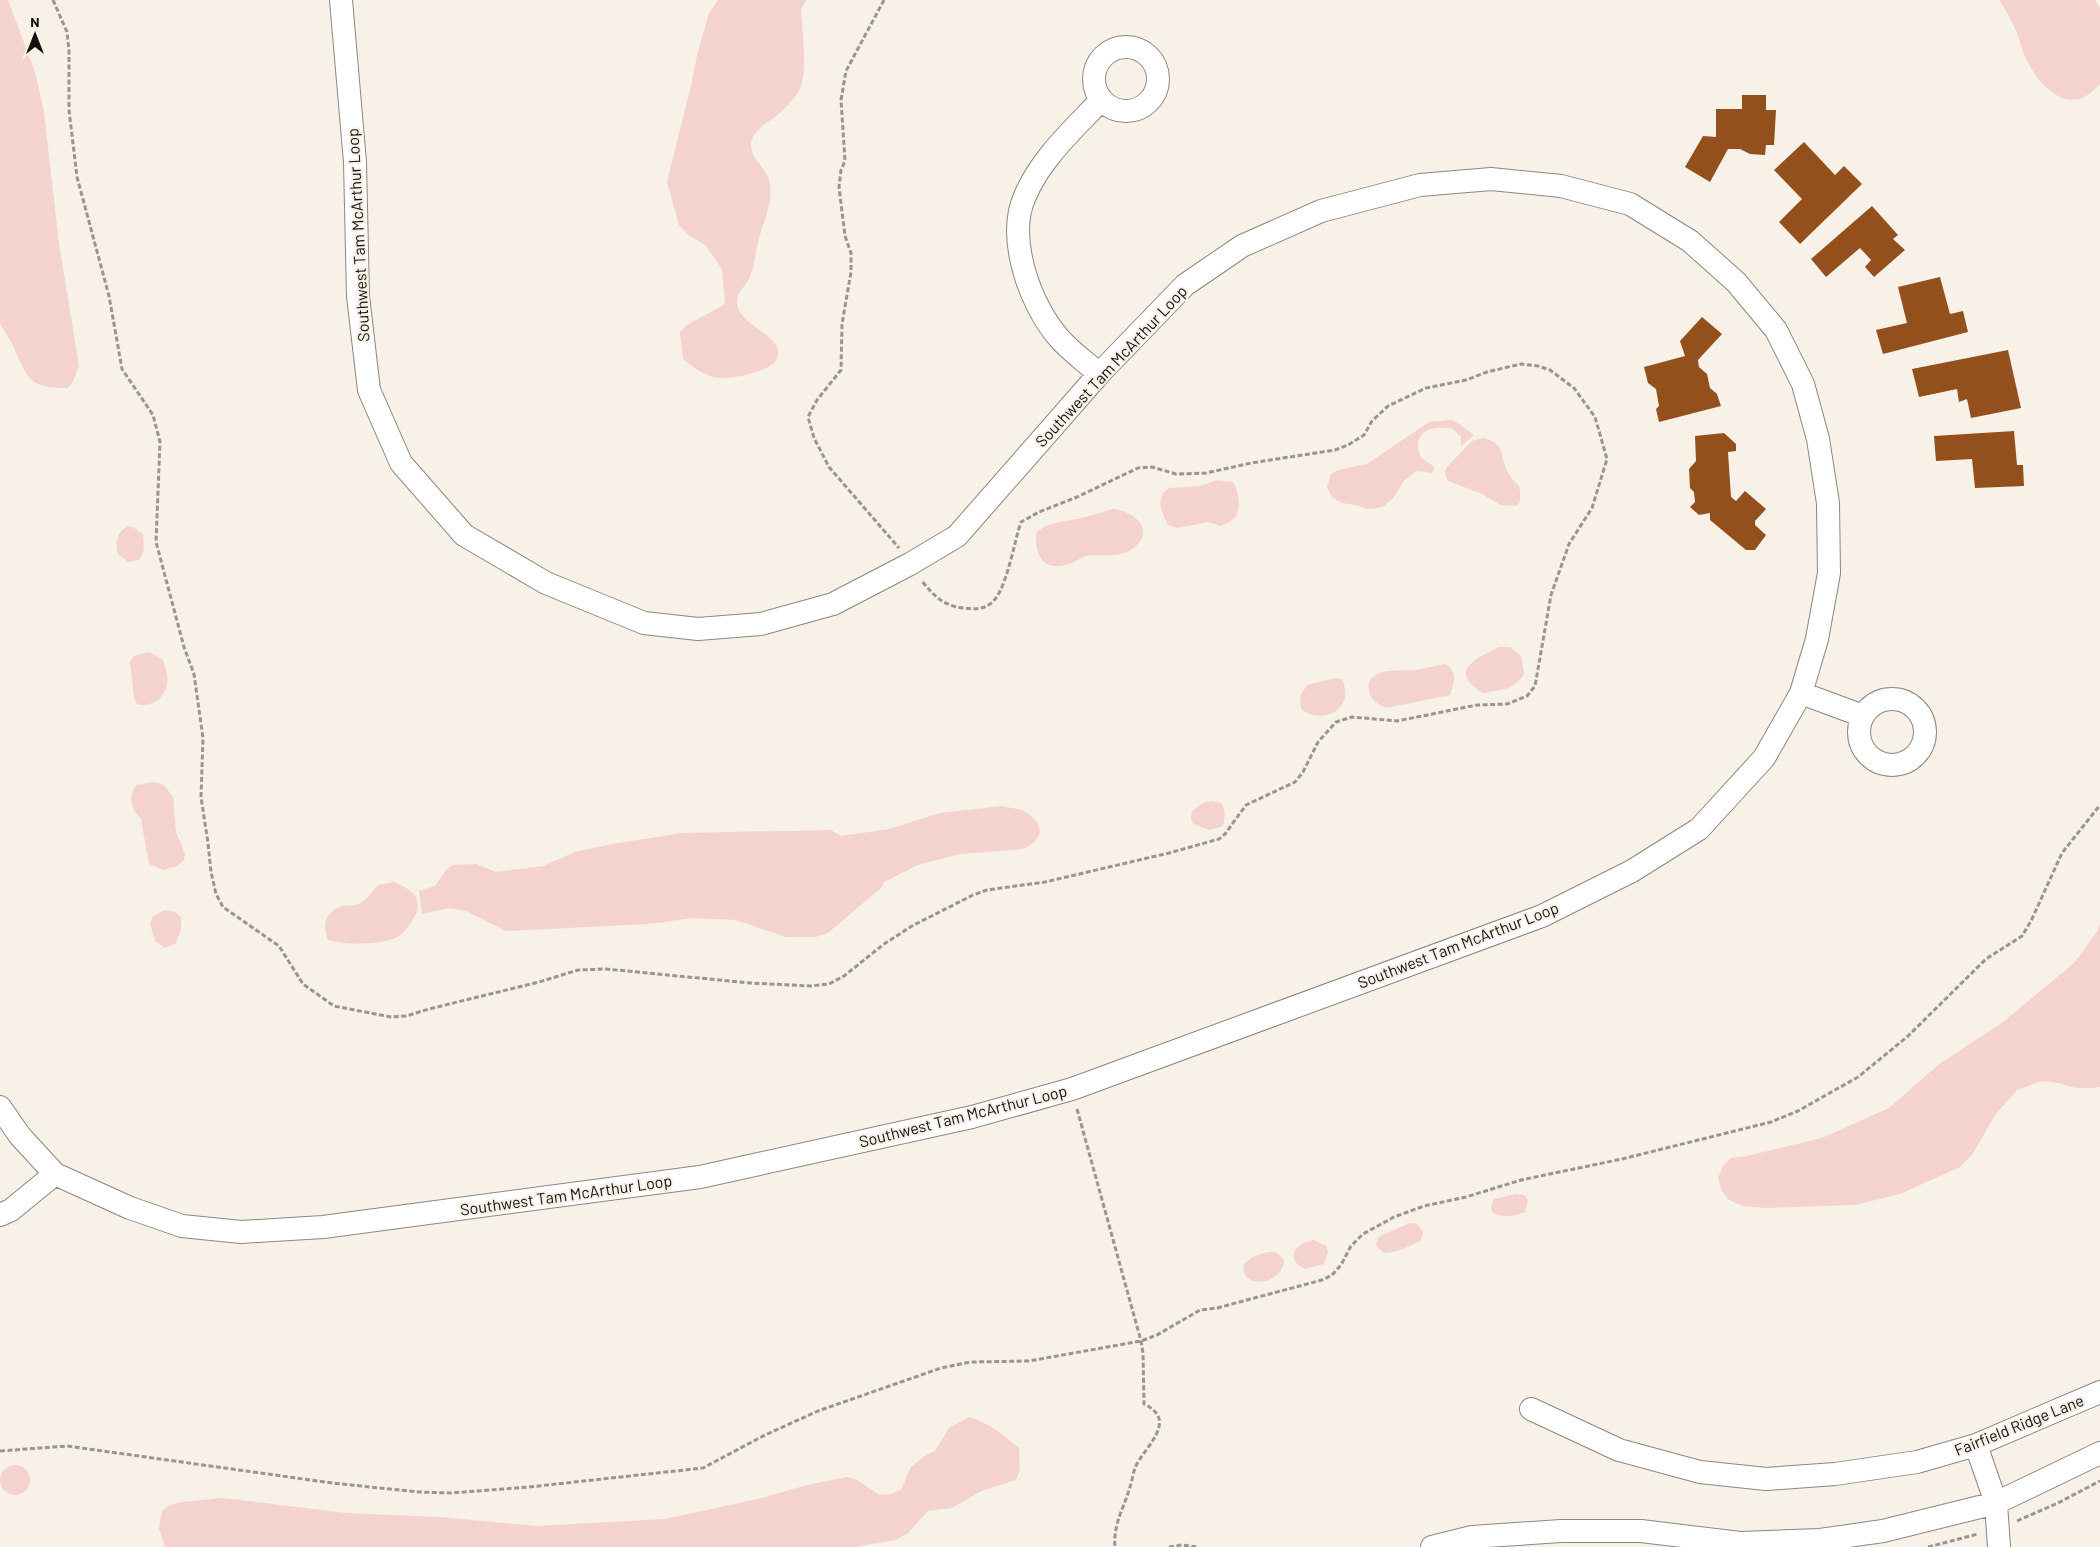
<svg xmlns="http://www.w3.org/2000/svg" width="2100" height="1547" font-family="Barlow,sans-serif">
<rect width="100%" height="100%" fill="#f7f1e7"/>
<!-- green -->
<path fill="#f4d2ce" d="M0,0H8L35,72L44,112L59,244L79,366L73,382L67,388C29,388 28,379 14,348C10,339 5,332 0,324Z
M718,0H806L801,10C802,30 809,76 798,92C793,100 783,111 775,117C765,124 752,131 751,144C750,161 768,168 770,184C773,205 763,222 758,242C755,254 754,268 749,279C746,285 741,289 738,295C728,326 791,334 776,360C771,371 732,379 720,378C707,378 693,367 683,359L680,332L687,325L725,304L722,269L706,246L689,235L679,225L667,182L692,82L697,55L709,13Z
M1999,0H2095L2100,8V84C2094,90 2089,95 2082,98C2056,107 2033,76 2025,56C2020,44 2017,31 2011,20C2008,13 2003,6 1999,0Z
M1451,420C1460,423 1466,430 1474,435L1461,446V437L1453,429C1440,426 1418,427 1418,445C1418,449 1419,454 1421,457C1424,461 1430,464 1434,466L1433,473L1416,471L1404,481L1393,498L1384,506L1378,508L1366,509L1360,506L1342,503L1332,497L1327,487L1331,474L1338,470L1367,464L1429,422Z
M1483,438C1508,444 1498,457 1509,474C1518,489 1521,480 1520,502L1516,506L1501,505L1480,493L1448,481C1445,476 1444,472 1447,467L1472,441Z
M1216,480L1233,482C1238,491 1242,508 1235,518C1232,521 1225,524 1221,526L1208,522L1177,528L1168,525C1162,513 1154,497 1169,488L1201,486Z
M1113,509C1139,512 1157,534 1129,551C1116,558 1100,554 1087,556C1081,557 1075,562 1069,564C1043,572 1035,556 1036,533C1049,521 1066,522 1082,518C1092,515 1103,512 1113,509Z
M128,526L134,528L143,534L144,550L139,560L128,562L118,554C115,542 117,532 128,526Z
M1499,647H1510L1521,656L1524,674C1515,690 1499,690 1483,693C1446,671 1477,658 1499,647Z
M149,652L163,660C165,667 169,676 167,684C165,698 151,708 137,704L134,698L130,662L134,656Z
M1446,664C1458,673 1454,682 1450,695L1386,708C1378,704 1370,700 1369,690C1365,666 1403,671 1416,670C1426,668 1436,666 1446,664Z
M1335,678L1342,679C1356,709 1323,726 1301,709L1300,696L1307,685Z
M154,782L164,785L173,797L176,832L185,854L184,860L177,866L163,870L149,864L141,819C131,810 128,796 136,785Z
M1212,801L1221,803C1226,811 1225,817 1223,826L1209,830L1193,824L1191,818L1192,811L1203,803Z
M1002,806C1008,808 1016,808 1022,810C1043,821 1048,838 1023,849L960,854L918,865L884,882L881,888L828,933L816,937H786L736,920L692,918L649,924L506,931L466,911L449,908L422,914L419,891L435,886L447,869L453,865L476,864L496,872L543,866L575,852L607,845L681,833L831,830L841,836L889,829L940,813Z
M394,882C416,891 426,902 410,924C405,931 401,936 393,939C373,945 347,945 328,940C322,924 325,911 343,906C348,905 353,906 358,904C368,900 372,891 378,885Z
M165,910L175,912L181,917V930L176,943L165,948L155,941L150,924L153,916Z
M2100,924V1087L2094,1088H2076L2058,1083L2041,1081L2017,1090L1995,1115L1972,1155L1960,1167L1900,1194L1855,1205L1766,1208L1743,1206L1729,1200L1722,1191L1718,1178L1723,1166L1731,1158L1747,1156L1822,1138L1889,1108L1938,1065L2003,1022L2074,963L2097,932Z
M1516,1194L1524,1195L1528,1200L1525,1212C1514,1216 1503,1219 1492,1212L1491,1206L1494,1199Z
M1410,1223L1417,1224L1423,1232L1421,1240C1410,1246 1397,1253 1384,1253L1376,1246L1377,1240L1380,1236Z
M1313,1240L1327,1246L1328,1252L1324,1264L1305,1269C1284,1259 1295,1243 1313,1240Z
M1267,1252C1275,1252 1279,1253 1284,1260C1283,1286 1239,1290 1244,1264L1253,1257Z
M969,1417C990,1423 1003,1435 1019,1448L1020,1470L1016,1480L981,1491L952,1508L928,1511L907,1534L895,1540L854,1547H165L159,1529L162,1511L170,1505L182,1502L222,1498L346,1513L439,1517L536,1526L665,1519L762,1498L807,1485L847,1477L857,1480L878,1494L888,1495L901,1490L911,1467L926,1455L935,1451L949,1428Z
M0 1480a15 15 0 1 1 30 0a15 15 0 1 1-30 0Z"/>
<!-- building -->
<path fill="#94501c" d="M1742,95H1766V110H1776L1774,145H1766L1765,155L1750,154L1740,149H1728L1710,182L1685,167L1703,136L1716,137V109H1742Z
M1804,142L1835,175L1844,166L1862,184L1800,244L1779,222L1802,199L1774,170Z
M1872,206L1898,235L1893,239L1905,250L1874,277L1865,267L1871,260L1860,248L1826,277L1811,259Z
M1940,277L1950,314L1963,311L1968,332L1883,354L1876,330L1907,323L1898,287Z
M1702,317L1722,334L1698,360L1699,367L1707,374L1710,388L1717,394L1721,406L1659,422L1656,409L1659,406L1656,389L1648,383L1644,367L1685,356L1680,341Z
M2008,350L2021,408L1971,418L1967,399L1959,402L1957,389L1919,397L1912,369Z
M2014,431L2017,465H2023L2024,486L1975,488L1972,459L1936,461L1934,436Z
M1724,433L1736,444V451L1728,452L1731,497L1736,501L1745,491L1766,509L1755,521V525L1766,535L1755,550H1746L1710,520V513L1699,515L1690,507L1695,502L1694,492L1690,488L1689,469L1696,461L1695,436Z"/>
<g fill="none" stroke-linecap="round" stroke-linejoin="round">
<!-- minor casing -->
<g stroke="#8c877e" stroke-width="24">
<path id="minor" d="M1094 79a32 32 0 1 1 64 0a32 32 0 1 1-64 0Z
M1099,374C1086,362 1070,351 1059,338C1030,305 1006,238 1025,196C1041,158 1073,130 1101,100
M1801,693L1863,716
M1859 732a33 33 0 1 1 66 0a33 33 0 1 1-66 0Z
M0,1107L20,1136L55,1174L130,1208L182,1226L241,1232L323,1227L700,1177L972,1117L1072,1089L1542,916L1632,871L1699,829L1764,758L1801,693L1817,639L1829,573L1828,503L1818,439L1803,384L1776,330L1736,282L1690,241L1630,204L1561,186L1491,179L1420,185L1321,211L1242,246L1185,285L1099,374L957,536L910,564L833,604L761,624L698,629L644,623L546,583L464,535L401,463L369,390L358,296L355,162L341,0
M0,1215L11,1210L55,1174
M1531,1409L1619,1450L1700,1472L1766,1479L1835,1474L1917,1462L1976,1445L2100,1392
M1976,1445L1996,1503L1999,1547
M1432,1547L1472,1537L1561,1531H1641L1740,1543L1820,1540L1883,1531L1996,1503L2100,1453"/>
</g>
<!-- path -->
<path stroke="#9a968f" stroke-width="3" stroke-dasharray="5 2.5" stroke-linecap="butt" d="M53,0L67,32L69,51V110L77,177L109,296L122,369L153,415L160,442L156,542L184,647L194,674L203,738L201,797L208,843L211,872L216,894L223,907L279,946L303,984L334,1006L391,1017L406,1016L429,1009L539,982L578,970L606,969L750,983L811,986L829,984L844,976L884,944L912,926L973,895L987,890L1045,882L1169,853L1219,839L1225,834L1246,805L1295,782L1303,772L1318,742L1336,722L1352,717L1397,721L1477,705L1507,704L1527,696L1535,686L1551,595L1569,544L1592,508L1607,459L1595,417L1574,388L1550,370L1538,366L1521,364L1487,372L1466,380L1426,388L1388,406L1372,421L1364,435L1348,445L1335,450L1251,463L1206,473L1176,474L1152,467L1138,468L1077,497L1039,512L1021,522C1014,542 1006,594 990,604C981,610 974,609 964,608C943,606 934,596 921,580
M884,0L846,71L841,100L845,161L841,170L839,187L845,236L851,253V272L842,324L841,370L817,400L808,417L814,438L829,467L899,548
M1077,1109L1141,1341L1143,1353L1144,1404C1180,1421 1143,1448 1135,1468C1133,1474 1132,1481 1130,1487C1124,1508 1113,1524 1115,1547
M0,1451L67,1446L332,1483L419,1492L451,1493L529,1487L703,1468L765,1435L818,1411L941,1368L970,1362L1029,1361L1141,1341L1157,1335L1200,1310L1217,1308L1322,1280L1332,1275L1341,1265L1351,1246L1363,1234L1394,1217L1424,1206L1466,1197L1521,1180L1622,1159L1771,1122L1798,1111L1858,1077L1907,1037L1986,959L2022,936L2031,921L2062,853L2100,805
M2017,1521L2058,1503L2100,1481
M1169,1547L1182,1545L1198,1547
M1928,1547L1978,1534"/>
<!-- minor -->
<use href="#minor" stroke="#fff" stroke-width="22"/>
</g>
<g text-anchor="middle" stroke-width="4" stroke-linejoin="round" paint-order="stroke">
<!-- street labels -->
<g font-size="16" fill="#13110e" stroke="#f7f1e7">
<text transform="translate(358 235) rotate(-93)" y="6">Southwest Tam McArthur Loop</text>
<text transform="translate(1111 366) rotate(-47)" y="6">Southwest Tam McArthur Loop</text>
<text transform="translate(1458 945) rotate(-21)" y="6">Southwest Tam McArthur Loop</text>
<text transform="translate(963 1116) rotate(-14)" y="6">Southwest Tam McArthur Loop</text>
<text transform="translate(566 1195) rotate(-8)" y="6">Southwest Tam McArthur Loop</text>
<text transform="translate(2019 1425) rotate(-22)" y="6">Fairfield Ridge Lane</text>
</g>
</g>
<!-- north arrow -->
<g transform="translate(35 35)" stroke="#f7f1e7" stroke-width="4" paint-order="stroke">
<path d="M0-4L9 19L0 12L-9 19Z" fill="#13110e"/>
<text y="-8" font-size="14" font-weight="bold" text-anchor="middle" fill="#13110e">N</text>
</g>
</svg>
